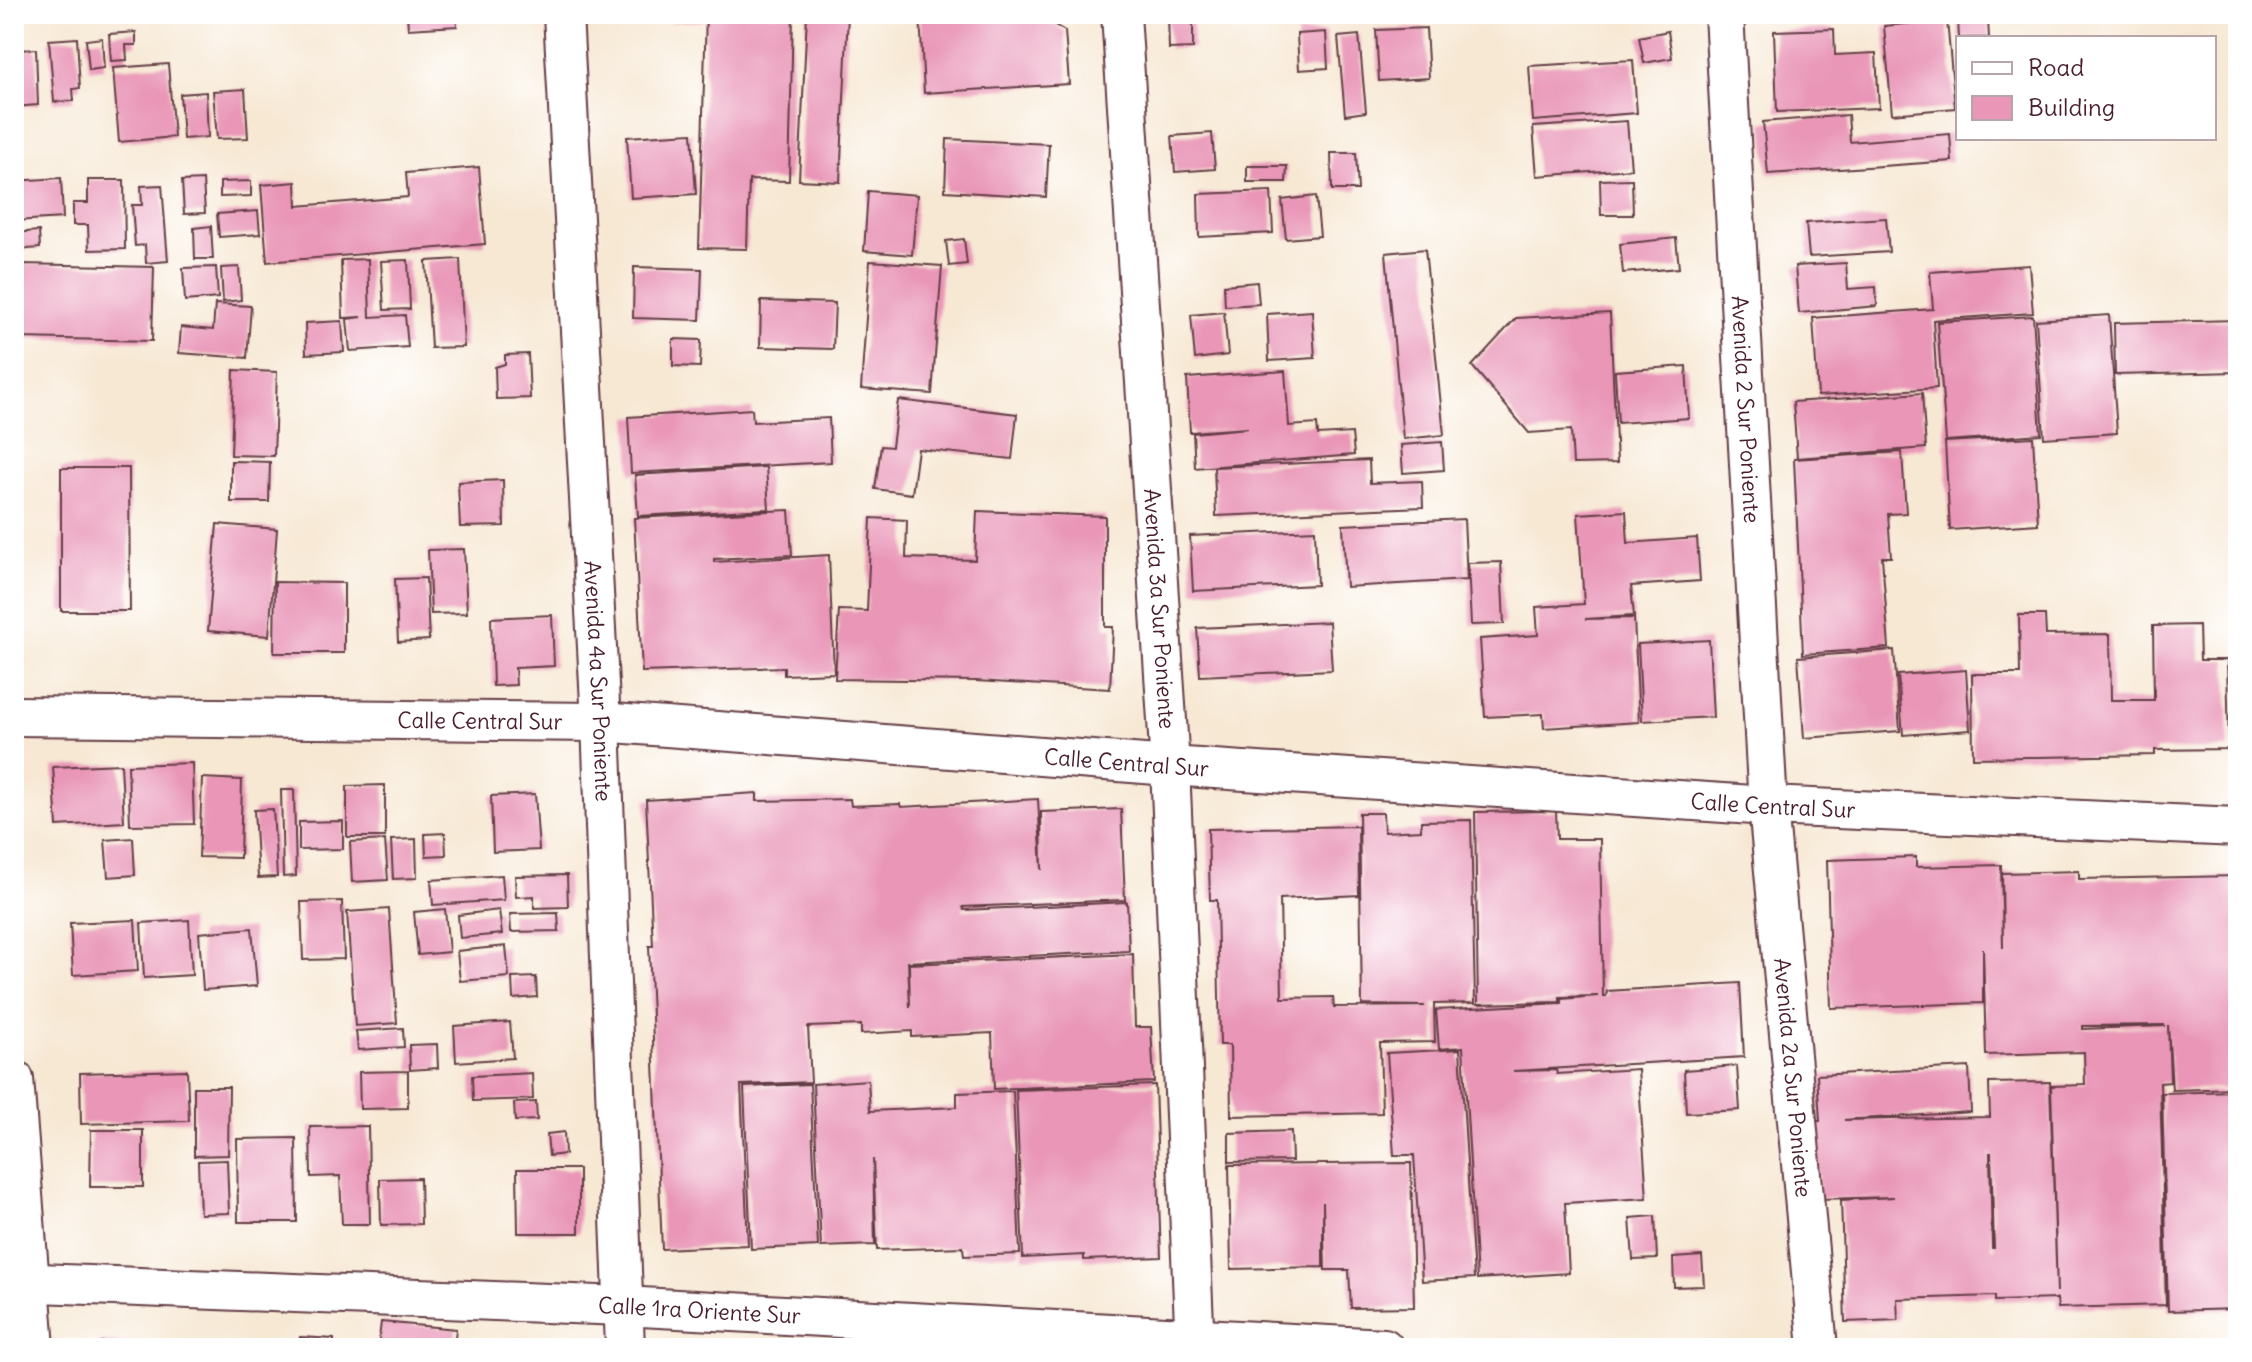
<svg xmlns="http://www.w3.org/2000/svg" width="2252" height="1362" font-family="Delius,sans-serif">
<rect width="100%" height="100%" fill="#fff"/>
<filter id="ink" filterUnits="userSpaceOnUse"><feTurbulence type="fractalNoise" baseFrequency=".0125" numOctaves="2"/><feDisplacementMap in="SourceGraphic" scale="16" xChannelSelector="R" yChannelSelector="G"/><feConvolveMatrix kernelMatrix="1 2 1 2 8 2 1 2 1" color-interpolation-filters="sRGB"/></filter>
<filter id="wash" filterUnits="userSpaceOnUse"><feTurbulence type="fractalNoise" baseFrequency=".006" numOctaves="4" result="noise"/><feDisplacementMap in="SourceGraphic" scale="32" xChannelSelector="R" yChannelSelector="G"/><feGaussianBlur stdDeviation="1.8" result="paint"/><feColorMatrix in="noise" values="0 0 0 0 0 0 0 0 0 0 0 0 0 0 0 0 0 1.4 0 .05"/><feComposite in="paint" operator="in"/></filter>
<g filter="url(#wash)">
<rect width="100%" height="100%" fill="#f7e8d4"/>
<g id="blocks">
<!-- building -->
<path fill="#e996b7" fill-rule="evenodd" d="M407,14H456L457,26L408,29Z
M672,14H703V21L672,22Z
M706,14H793L789,181L749,180L747,249L699,248Z
M807,14H848L840,182L799,180Z
M920,14H1023L1024,21L1046,20L1065,31L1069,84L924,93Z
M1168,14H1193V48L1169,49Z
M1947,20L1955,108L1892,114L1884,26Z
M1988,20L1989,38H1959L1958,21Z
M1426,28L1429,78L1379,81L1376,30Z
M1834,29L1835,55L1876,53L1879,108L1777,112L1774,31Z
M1668,31L1672,58L1644,63L1639,37Z
M136,32V45H126L127,60L111,61L109,34Z
M1326,32L1328,68L1299,70L1297,34Z
M1359,35L1366,112L1345,115L1338,37Z
M77,38L80,88L73,89L74,101L54,102L49,40Z
M102,38L104,68L89,70L86,40Z
M36,49L38,105L14,107V50Z
M1633,60L1637,113L1533,121L1529,66Z
M168,64L174,137L119,142L113,68Z
M245,89L248,138L217,139L213,91Z
M206,92L208,137L183,139L180,94Z
M1848,115L1850,142L1950,134L1952,161L1768,174L1763,122Z
M1627,121L1631,169L1537,176L1533,127Z
M692,133L696,194L631,198L627,137Z
M1212,133L1215,169L1175,172L1172,136Z
M947,139L1049,144L1046,197L945,191Z
M1331,153H1356L1358,190H1332Z
M1247,166H1287L1286,182H1247Z
M479,167L485,244L267,262L261,185L296,182L297,206L408,197L406,173Z
M61,178L63,218L14,221V181Z
M1632,179L1633,215H1601L1600,180Z
M88,180H124L125,249L89,250L88,225H73V203H88Z
M203,180L205,213L184,214L182,181Z
M251,181V196L220,197V182Z
M162,185L168,261L146,263L145,245L135,246L132,205H142L141,186Z
M868,191L917,195L912,255L864,251Z
M1271,191L1273,233L1199,237L1198,194Z
M1316,196L1320,236L1286,239L1282,200Z
M258,211L260,234L219,237L217,214Z
M1886,218L1889,252L1809,257L1806,223Z
M211,226L213,259H195L194,228Z
M39,231L40,248L14,250V233Z
M1676,238L1679,268L1623,273L1620,244Z
M964,239L967,264L949,266L946,241Z
M1425,249L1444,435L1403,439L1386,253Z
M368,259L370,317L405,315L408,347L350,351L347,319L362,317L343,318L341,260Z
M460,259L464,347L431,348L426,261Z
M408,260L410,309L384,310L381,261Z
M870,261L942,266L932,394L861,389Z
M1846,263L1848,289L1876,287L1877,306L1799,313L1795,266Z
M22,264L154,267L152,341L21,338Z
M2029,265L2033,313L1933,320L1937,388L1818,396L1813,318L1933,309L1930,272Z
M216,267L218,298L185,301L183,268Z
M239,267L241,300L223,302L221,268Z
M634,267L702,269L700,320L633,318Z
M1257,282L1259,304L1225,306L1224,285Z
M761,301L835,303L833,349L760,347Z
M215,304L251,306L247,358L179,353L181,327L213,330Z
M1312,311L1315,358L1269,361L1267,314Z
M1224,312L1228,355L1195,359L1191,315Z
M1610,313L1617,463L1573,464L1571,430L1529,433L1472,366L1516,318Z
M2109,315L2117,433L2044,438L2036,320Z
M2033,316L2041,434L1946,441L1937,322Z
M2238,320V372L2115,375L2114,323Z
M342,321L344,352L306,354L305,323Z
M673,339L701,340L700,367L673,366Z
M528,354L530,398L496,399L495,367L505,364V355Z
M1686,366L1689,418L1618,423L1615,371Z
M234,370L277,372L274,456L231,455Z
M1285,371L1289,426L1317,424L1318,435L1352,433L1354,455L1195,468L1193,433L1248,428L1190,432L1187,378Z
M1922,393L1926,448L1797,458L1793,402Z
M898,400L1017,414L1012,459L918,449L912,494L875,489L881,446L892,447Z
M752,409L753,422L829,418L831,462L631,473L628,417Z
M2033,437L2038,524L1950,530L1945,442Z
M1442,442L1444,470L1403,473L1401,445Z
M1902,452L1906,513L1888,514L1891,557H1882L1889,648L1803,654L1794,459Z
M1369,460L1370,483L1422,481L1423,507L1216,516L1214,467Z
M231,461L270,462L269,502H231Z
M766,467L769,509L638,516L635,475Z
M61,468H129L130,611H61Z
M503,480L504,526L460,527L458,482Z
M789,510L792,555L714,559V562L829,555L834,673L784,675V667L642,672L634,518Z
M977,511L1105,516V627H1113L1110,689L976,681L835,679L839,610L867,611L871,518L907,520L906,558L975,560Z
M1626,511L1628,543L1697,538L1700,581L1631,586L1634,616L1585,619L1634,618L1639,722L1544,728L1543,714L1485,717L1480,639L1538,635L1536,607L1584,604L1578,514Z
M1464,519L1467,580L1346,587L1343,525Z
M217,524L277,529L269,636L208,631Z
M1315,530L1317,585L1193,591L1190,536Z
M464,549L467,613L431,614L428,550Z
M1501,562L1504,624L1471,625L1468,563Z
M426,578L429,640L398,642L395,579Z
M275,582L344,583V653H274Z
M552,615L554,666L515,668L516,685L493,686L491,618Z
M2019,615H2045L2046,635L2110,634L2111,700H2154L2153,626L2199,625L2200,660H2227L2229,749L2155,750V755L1973,758L1972,674H2020Z
M1329,622L1332,670L1200,676L1197,628Z
M1709,640L1713,717L1642,721L1638,644Z
M1894,650L1900,731L1804,738L1798,657Z
M1966,670L1970,730L1903,735L1898,675Z
M192,763L194,824L130,825L128,765Z
M121,764L124,822L57,826L53,767Z
M202,778L242,780L240,858L199,857Z
M385,785V837H347V786Z
M281,790H294L296,876L283,877Z
M757,793V801L850,799L851,806L900,804L901,807L1038,799L1042,870L1041,812L1121,809L1125,900L963,907L964,910L1127,902L1129,951L908,962L910,1008L909,964L1133,954L1135,1027H1151L1154,1082L994,1089L992,1033L912,1037V1031L861,1034V1025L808,1027L811,1082L741,1085L748,1245L662,1249L649,946H653L646,800Z
M535,794L539,850L493,852L491,796Z
M273,809L277,877L258,878L254,810Z
M1556,811L1557,839H1600L1603,996H1606L1607,991L1740,983L1744,1057L1513,1071L1556,1070L1557,1074L1638,1069L1647,1198L1565,1203L1569,1273L1477,1279L1463,1047L1439,1049L1436,1010L1562,1003V999L1598,996L1560,997V1002L1478,1004L1475,812Z
M1359,813H1383L1384,832L1421,830V821L1471,820L1475,1003L1434,1004L1435,1042L1380,1043L1382,1113L1231,1116L1230,1045H1220L1217,900H1210L1208,829L1358,826L1359,895L1280,899L1282,998L1333,997L1334,1007L1425,1006L1362,1005Z
M343,821V849L299,850V822Z
M445,833L446,855L426,856L425,834Z
M133,838L135,875L108,877L105,840Z
M416,839L417,878L393,879L391,840Z
M385,840L388,880L352,882L350,842Z
M1916,857V867L2001,865L2003,948L2002,873L2079,871V879L2238,876V1088L2172,1090L2168,1025L2170,1082L2160,1083L2166,1305L2058,1308L2057,1299L1995,1301V1296L1897,1299L1898,1320L1845,1322L1841,1200L1894,1197L1819,1199L1817,1121H1820L1817,1075L1969,1067L1971,1112L1844,1120L1990,1117L1989,1083L2050,1082L2057,1292L2051,1086L2085,1085L2084,1052L1986,1055L1983,948V1003L1831,1008L1827,860ZM2164,1025V1026L2083,1029V1026ZM1990,1153H1991L1994,1248H1992Z
M502,875L504,900L433,905L431,880Z
M567,875L568,907L534,908V896L516,897L515,876Z
M342,901L344,959L303,960L301,902Z
M389,909L397,1023L355,1026L347,912Z
M445,909L449,952L418,955L414,912Z
M499,910L502,934L460,938L458,915Z
M558,913L559,931L511,932L510,914Z
M135,920L138,971L73,975L70,923Z
M189,920L192,975L144,978L141,923Z
M252,928L257,986L203,990L199,933Z
M506,946L509,977L460,981L457,951Z
M536,977L537,997L513,999L512,978Z
M510,1022L513,1058L456,1062L454,1026Z
M403,1028L404,1047L358,1050L356,1031Z
M437,1044L438,1068L410,1070L409,1045Z
M1460,1049L1474,1278L1422,1281L1414,1155H1394L1387,1053Z
M1737,1066L1740,1110L1686,1113L1684,1070Z
M187,1070L189,1121L81,1124L80,1073Z
M408,1071V1108L360,1109L359,1072Z
M532,1073L533,1099L473,1101L472,1076Z
M868,1080L870,1111L957,1107V1093L1013,1091L1020,1254L964,1256L963,1247L877,1250L873,1159L875,1245L821,1247L813,1084Z
M810,1084L818,1246L751,1249L744,1087Z
M1155,1085L1161,1257L1084,1260V1255L1023,1258L1016,1090Z
M194,1087H229L228,1155L194,1156Z
M2238,1091V1309L2168,1311L2162,1093Z
M536,1102L537,1120L515,1121L514,1103Z
M368,1126L370,1224H342L340,1176L311,1177L310,1127Z
M91,1130H143V1187H90Z
M1291,1131L1292,1161L1229,1162V1133Z
M564,1132L565,1154L549,1156L547,1134Z
M296,1138L297,1222H238L237,1139Z
M227,1160L229,1213L200,1214L198,1161Z
M1411,1163L1414,1307L1351,1308L1349,1270H1325L1323,1202V1267L1231,1269L1229,1165Z
M517,1169H579V1233H518Z
M420,1178L421,1224L381,1225L380,1179Z
M1655,1216L1657,1259L1633,1260L1630,1218Z
M1702,1256L1704,1286L1674,1287L1673,1258Z
M381,1322L456,1329L454,1348H378Z
M300,1337L334,1339V1348H299Z
M101,1342L179,1344V1348H101Z"/>
</g>
</g>
<g filter="url(#ink)">
<use href="#blocks" fill-opacity="0" stroke="#643d44" stroke-width="2"/>
<g fill="none" stroke-linecap="round" stroke-linejoin="round">
<!-- street casing -->
<g stroke="#643d44" stroke-width="42">
<g id="street">
<path id="s1" d="M563,14L601,722L625,1348"/>
<path id="s2" d="M1121,14L1170,766L1195,1348"/>
<path id="s3" d="M1724,14L1768,806L1818,1348"/>
<path id="s4" d="M14,716L601,722L1170,766L1768,806L2238,827"/>
<path d="M14,1079L35,1348"/>
<path id="s5" d="M14,1282L623,1306L1384,1348"/>
</g>
</g>
<!-- street -->
<use href="#street" stroke="#fff" stroke-width="38"/>
</g>
</g>
<g text-anchor="middle" stroke-width="6" stroke-linejoin="round" paint-order="stroke">
<!-- street labels -->
<g font-size="22" fill="#4a1f2b" stroke="#fff">
<text dy="8" stroke="none"><textPath href="#s3" startOffset="396">Avenida 2 Sur Poniente</textPath></text>
<text dy="8" stroke="none"><textPath href="#s2" startOffset="596">Avenida 3a Sur Poniente</textPath></text>
<text dy="8" stroke="none"><textPath href="#s1" startOffset="668">Avenida 4a Sur Poniente</textPath></text>
<text dy="8" stroke="none"><textPath href="#s4" startOffset="466">Calle Central Sur</textPath></text>
<text dy="8" stroke="none"><textPath href="#s4" startOffset="1114">Calle Central Sur</textPath></text>
<text dy="8" stroke="none"><textPath href="#s4" startOffset="1762">Calle Central Sur</textPath></text>
<text dy="8" stroke="none"><textPath href="#s3" startOffset="1066">Avenida 2a Sur Poniente</textPath></text>
<text dy="8" stroke="none"><textPath href="#s5" startOffset="686">Calle 1ra Oriente Sur</textPath></text>
</g>
</g>
<!-- margin -->
<rect width="2252" height="1362" fill="none" stroke="#fff" stroke-width="48"/>
<!-- legend -->
<rect x="1956" y="36" width="260" height="104" fill="#ffffff" stroke="#b7a5aa" stroke-width="2"/>
<rect x="1972" y="62" width="40" height="12" fill="#ffffff" stroke="#b7a5aa" stroke-width="2"/>
<text x="2028" y="76" font-size="24" fill="#4a1f2b">Road</text>
<rect x="1972" y="96" width="40" height="24" fill="#e996b7" stroke="#b7a5aa" stroke-width="2"/>
<text x="2028" y="116" font-size="24" fill="#4a1f2b">Building</text>
</svg>
